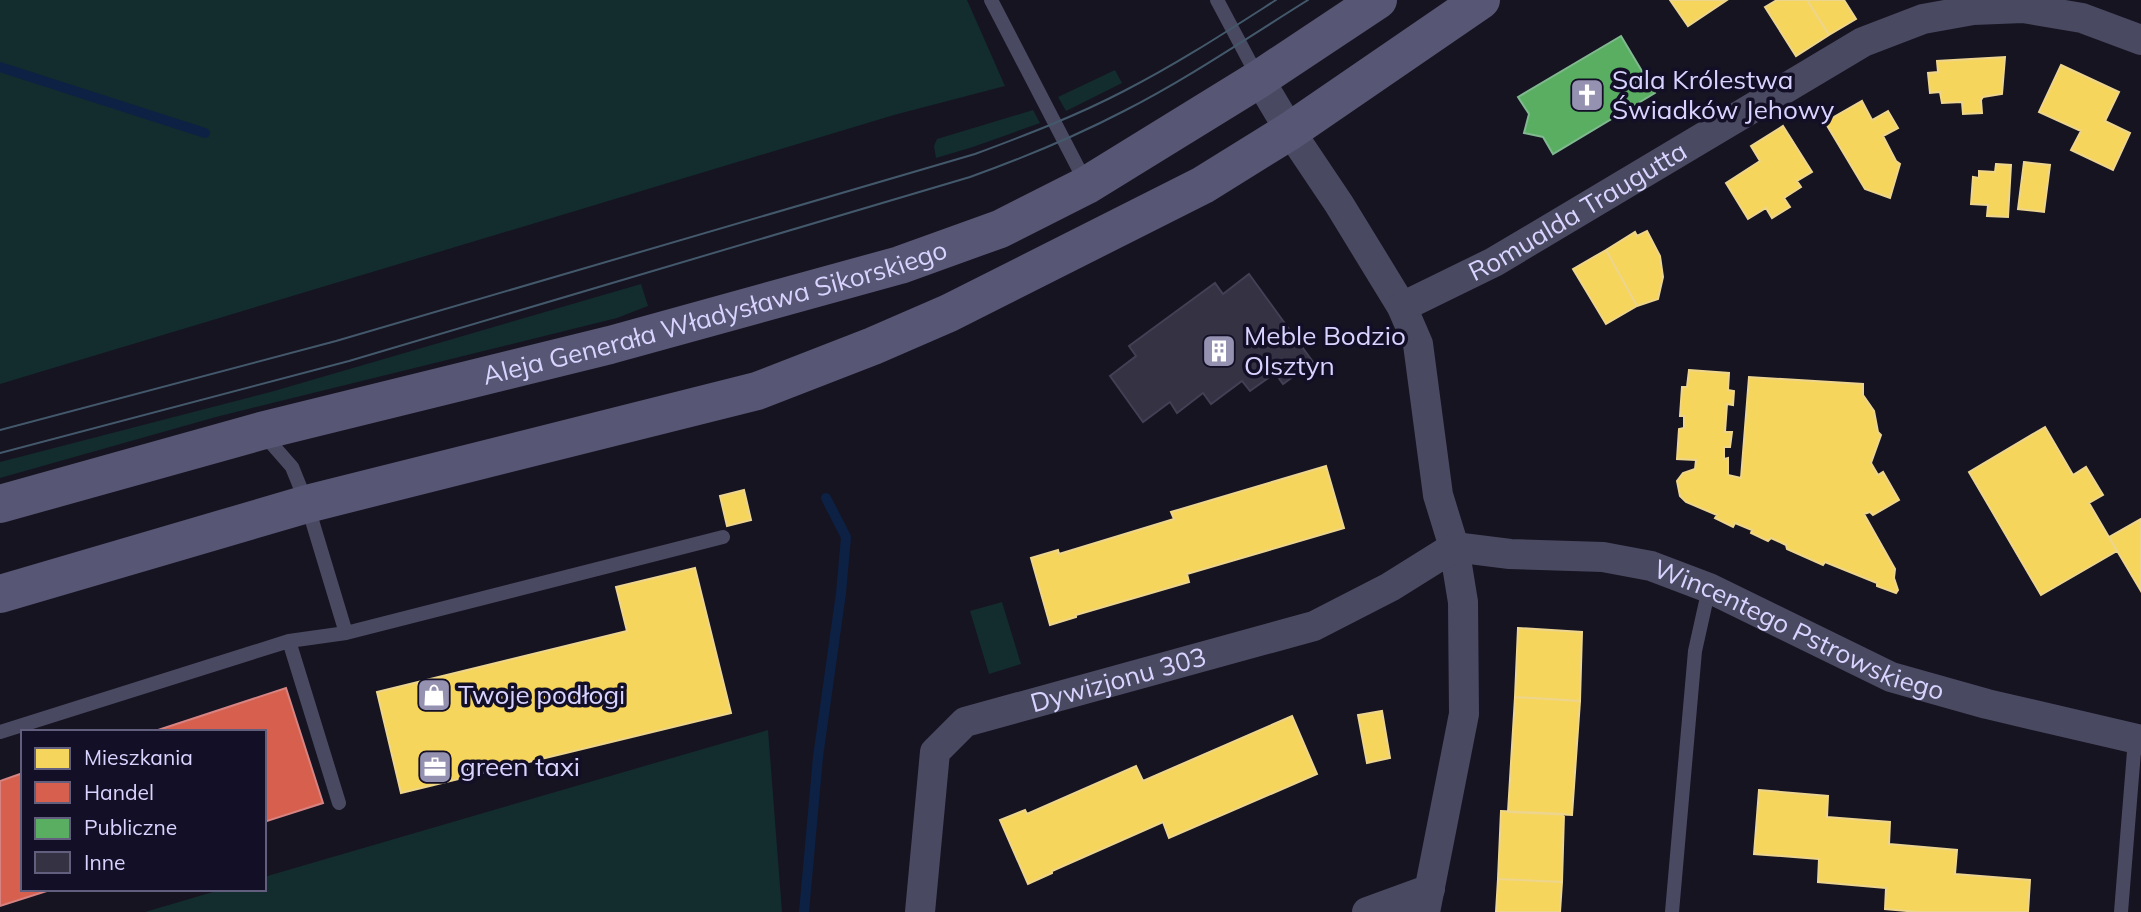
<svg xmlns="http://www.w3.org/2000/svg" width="2141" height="912" font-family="Mulish,sans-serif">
<rect width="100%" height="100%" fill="#161421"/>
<!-- green -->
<path fill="#132c2d" d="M0,0H967L1005,86L894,115L0,384Z
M1115,70L1122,83L1066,111L1058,97Z
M1033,110L1040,123L973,147L936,158L934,146L937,139Z
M641,284L648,306L617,318L216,417L0,478V462L274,391Z
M1002,602L1021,664L989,674L970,611Z
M768,730L782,912H145L223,889H264V877Z"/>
<!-- homes -->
<path fill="#f6d55c" stroke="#edd58d" stroke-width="2" d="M1670,0H1727L1688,26Z
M1777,0H1807L1829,35L1796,56L1765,7Z
M1807,0H1844L1856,19L1829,35Z
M2005,57L2002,94L1983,97L1981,100L1982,113L1963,114L1962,102L1942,103L1940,92L1930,93L1928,73L1938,72L1937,61Z
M2061,65L2119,92L2105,121L2130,133L2113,170L2071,150L2081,131L2039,112Z
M1862,101L1872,120L1888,111L1898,128L1883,136L1896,161L1900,164L1890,198L1865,189L1825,122Z
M1783,126L1812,172L1797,181L1801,187L1784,198L1790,207L1772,218L1766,208L1748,219L1726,183L1760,161L1751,146Z
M2024,162L2050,165L2044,212L2018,209Z
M1996,164L2011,165L2008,217L1987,216L1988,205L1971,204L1973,177L1979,178V171L1995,172Z
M1647,231L1660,256L1663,277L1658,299L1637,306L1606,250L1635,232L1637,236Z
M1606,250L1637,306L1606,324L1573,269Z
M1689,370L1729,373L1728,390L1734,391L1733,405L1727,404L1725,432H1732L1730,447H1724V459L1728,458V475L1741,478L1749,377L1863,384V395L1874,411L1878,432L1881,435L1871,463L1878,475L1883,472L1899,500L1873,515L1870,512L1864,514L1895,569L1894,578L1898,590L1896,593L1877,586V583L1825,562L1823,565L1787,549L1786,545L1771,538L1768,541L1751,533L1752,530L1735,523L1733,527L1715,518L1717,515L1686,502L1680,496L1677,481L1683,473L1695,469L1696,460L1677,459L1679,429L1684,428V416H1680L1682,387H1687Z
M2045,427L2073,475L2086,467L2103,495L2089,503L2117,551L2041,595L1969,472Z
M1326,466L1344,528L1187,574L1189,582L1076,615V617L1050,625L1031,558L1058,550L1059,554L1174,519L1171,512Z
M744,490L751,520L727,526L720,496Z
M2141,519V591L2109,537Z
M695,568L731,713L401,793L377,692L627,631L616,587Z
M1518,628L1582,632L1580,701L1515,697Z
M1515,697L1580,701L1572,815L1508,812Z
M1382,711L1390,758L1367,763L1358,715Z
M1292,716L1317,774L1169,838L1163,822L1052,871V873L1028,884L1000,820L1025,810L1027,814L1136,766L1143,781Z
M1759,790L1828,796L1827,817L1890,822L1889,844L1957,850L1955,874L2030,880L2028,912H1918L1885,909L1886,888L1818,882L1819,859L1754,854Z
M1501,811L1564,814L1562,882L1498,879Z
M1498,879L1562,882L1560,912H1496Z"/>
<!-- shops -->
<path fill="#d6604d" stroke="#d78382" stroke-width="2" d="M286,688L323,803L264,822V732H152Z
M23,773V889H53L0,906V781Z"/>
<!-- public -->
<path fill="#5aae61" stroke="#80b990" stroke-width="2" d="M1621,36L1655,93L1553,154L1543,137L1524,133L1529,114L1518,97Z"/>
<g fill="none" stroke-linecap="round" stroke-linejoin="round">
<!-- stream -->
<path stroke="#0d2144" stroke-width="10" d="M0,67L205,133
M804,912L818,757L841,593L846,537L826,498"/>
</g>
<!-- building -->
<path fill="#343243" stroke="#433f54" stroke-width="2" d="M1249,274L1313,362L1283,384L1275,373L1250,391L1242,381L1211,404L1203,393L1177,413L1170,402L1143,422L1110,376L1136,356L1129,346L1215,283L1223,294Z"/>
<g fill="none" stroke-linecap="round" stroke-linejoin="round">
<!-- service -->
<path stroke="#4a4962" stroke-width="14" d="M991,0L1087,185
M1217,0L1259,79
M264,435L292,467L307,504L346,633
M289,641L339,803
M0,732L289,641L346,633L723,537
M1672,912L1695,651L1709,588
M2121,912L2135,739"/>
<!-- minor -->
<g stroke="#4a4962" stroke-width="30">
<path d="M1259,79L1290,131L1339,204L1402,307L1418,344L1438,495L1454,547L1463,602L1464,714L1425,912"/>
<path id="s1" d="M1402,307L1494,262L1863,42L1923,19L1973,10L2023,8L2082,18L2141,40"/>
<path id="s2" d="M1454,547L1510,554L1603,557L1651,566L1709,588L1891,677L1987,704L2141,740"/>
<path id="s3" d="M920,912L935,752L965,722L1314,626L1390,587L1454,547"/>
<path d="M1367,912L1430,889"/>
</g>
<!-- secondary -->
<g stroke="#575674" stroke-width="38">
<path id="s4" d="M0,504L261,431L610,345L900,265L1000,229L1087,185L1259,79L1378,0"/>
<path d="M0,594L307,504L757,391L873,346L949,313L1203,185L1290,131L1481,0"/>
</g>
<!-- tram -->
<path stroke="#43596b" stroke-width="2" d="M0,430L336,341L975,154C1026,135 1076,116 1124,91C1177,64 1226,32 1276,0
M0,453L349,361L970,177C1023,158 1074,137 1124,111C1187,79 1247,38 1308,0"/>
</g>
<!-- icons -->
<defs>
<g id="church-square" transform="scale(1.75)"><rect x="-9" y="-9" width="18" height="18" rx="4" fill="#9591b1" stroke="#130f26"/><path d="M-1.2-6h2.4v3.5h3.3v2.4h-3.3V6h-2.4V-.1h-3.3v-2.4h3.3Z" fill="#fff"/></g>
<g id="building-square" transform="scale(1.75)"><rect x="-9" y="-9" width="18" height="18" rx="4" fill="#9591b1" stroke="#130f26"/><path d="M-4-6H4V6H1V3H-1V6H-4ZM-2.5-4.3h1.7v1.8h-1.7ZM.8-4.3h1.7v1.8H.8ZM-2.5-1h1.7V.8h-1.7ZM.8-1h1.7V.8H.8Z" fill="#fff"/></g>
<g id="shop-square" transform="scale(1.75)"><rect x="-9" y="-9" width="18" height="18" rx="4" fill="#9591b1" stroke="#130f26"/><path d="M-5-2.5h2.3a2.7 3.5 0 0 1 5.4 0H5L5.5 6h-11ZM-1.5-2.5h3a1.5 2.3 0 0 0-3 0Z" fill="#fff"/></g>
<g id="office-square" transform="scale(1.75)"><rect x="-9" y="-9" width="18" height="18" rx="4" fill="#9591b1" stroke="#130f26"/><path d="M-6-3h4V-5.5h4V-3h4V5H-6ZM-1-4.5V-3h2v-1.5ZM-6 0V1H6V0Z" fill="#fff"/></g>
</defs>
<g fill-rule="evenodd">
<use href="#church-square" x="1587" y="95"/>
<use href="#building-square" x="1219" y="351"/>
<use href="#shop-square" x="434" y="695"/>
<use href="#office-square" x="435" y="767"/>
</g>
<g text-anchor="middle" stroke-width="7" stroke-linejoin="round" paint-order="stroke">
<!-- poi labels -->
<g font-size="26" fill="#d9d4ff" stroke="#130f26" text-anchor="start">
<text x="1612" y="89">Sala Królestwa<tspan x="1612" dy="30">Świadków Jehowy</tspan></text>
<text x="1244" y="345">Meble Bodzio<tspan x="1244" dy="30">Olsztyn</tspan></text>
<text x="458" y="704">Twoje podłogi</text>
<text x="460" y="776">green taxi</text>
</g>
<!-- street labels -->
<g font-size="26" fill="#d9d4ff" stroke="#130f26">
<text dy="9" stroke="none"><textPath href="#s1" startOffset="200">Romualda Traugutta</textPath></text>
<text dy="9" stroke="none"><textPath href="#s4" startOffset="740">Aleja Generała Władysława Sikorskiego</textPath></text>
<text dy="9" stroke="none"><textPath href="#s2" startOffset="360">Wincentego Pstrowskiego</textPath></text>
<text dy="9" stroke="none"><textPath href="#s3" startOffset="362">Dywizjonu 303</textPath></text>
</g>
</g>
<!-- legend -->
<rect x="21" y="730" width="245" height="161" fill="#130f26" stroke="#625e7d" stroke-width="2"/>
<rect x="35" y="748" width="35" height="21" fill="#f6d55c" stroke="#625e7d" stroke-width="2"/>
<text x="84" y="765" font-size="21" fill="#d9d4ff">Mieszkania</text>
<rect x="35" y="782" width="35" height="21" fill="#d6604d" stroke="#625e7d" stroke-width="2"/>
<text x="84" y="800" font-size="21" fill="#d9d4ff">Handel</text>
<rect x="35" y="818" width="35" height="21" fill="#5aae61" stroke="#625e7d" stroke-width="2"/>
<text x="84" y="835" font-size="21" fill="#d9d4ff">Publiczne</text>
<rect x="35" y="852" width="35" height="21" fill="#343243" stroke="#625e7d" stroke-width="2"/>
<text x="84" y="870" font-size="21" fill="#d9d4ff">Inne</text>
</svg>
